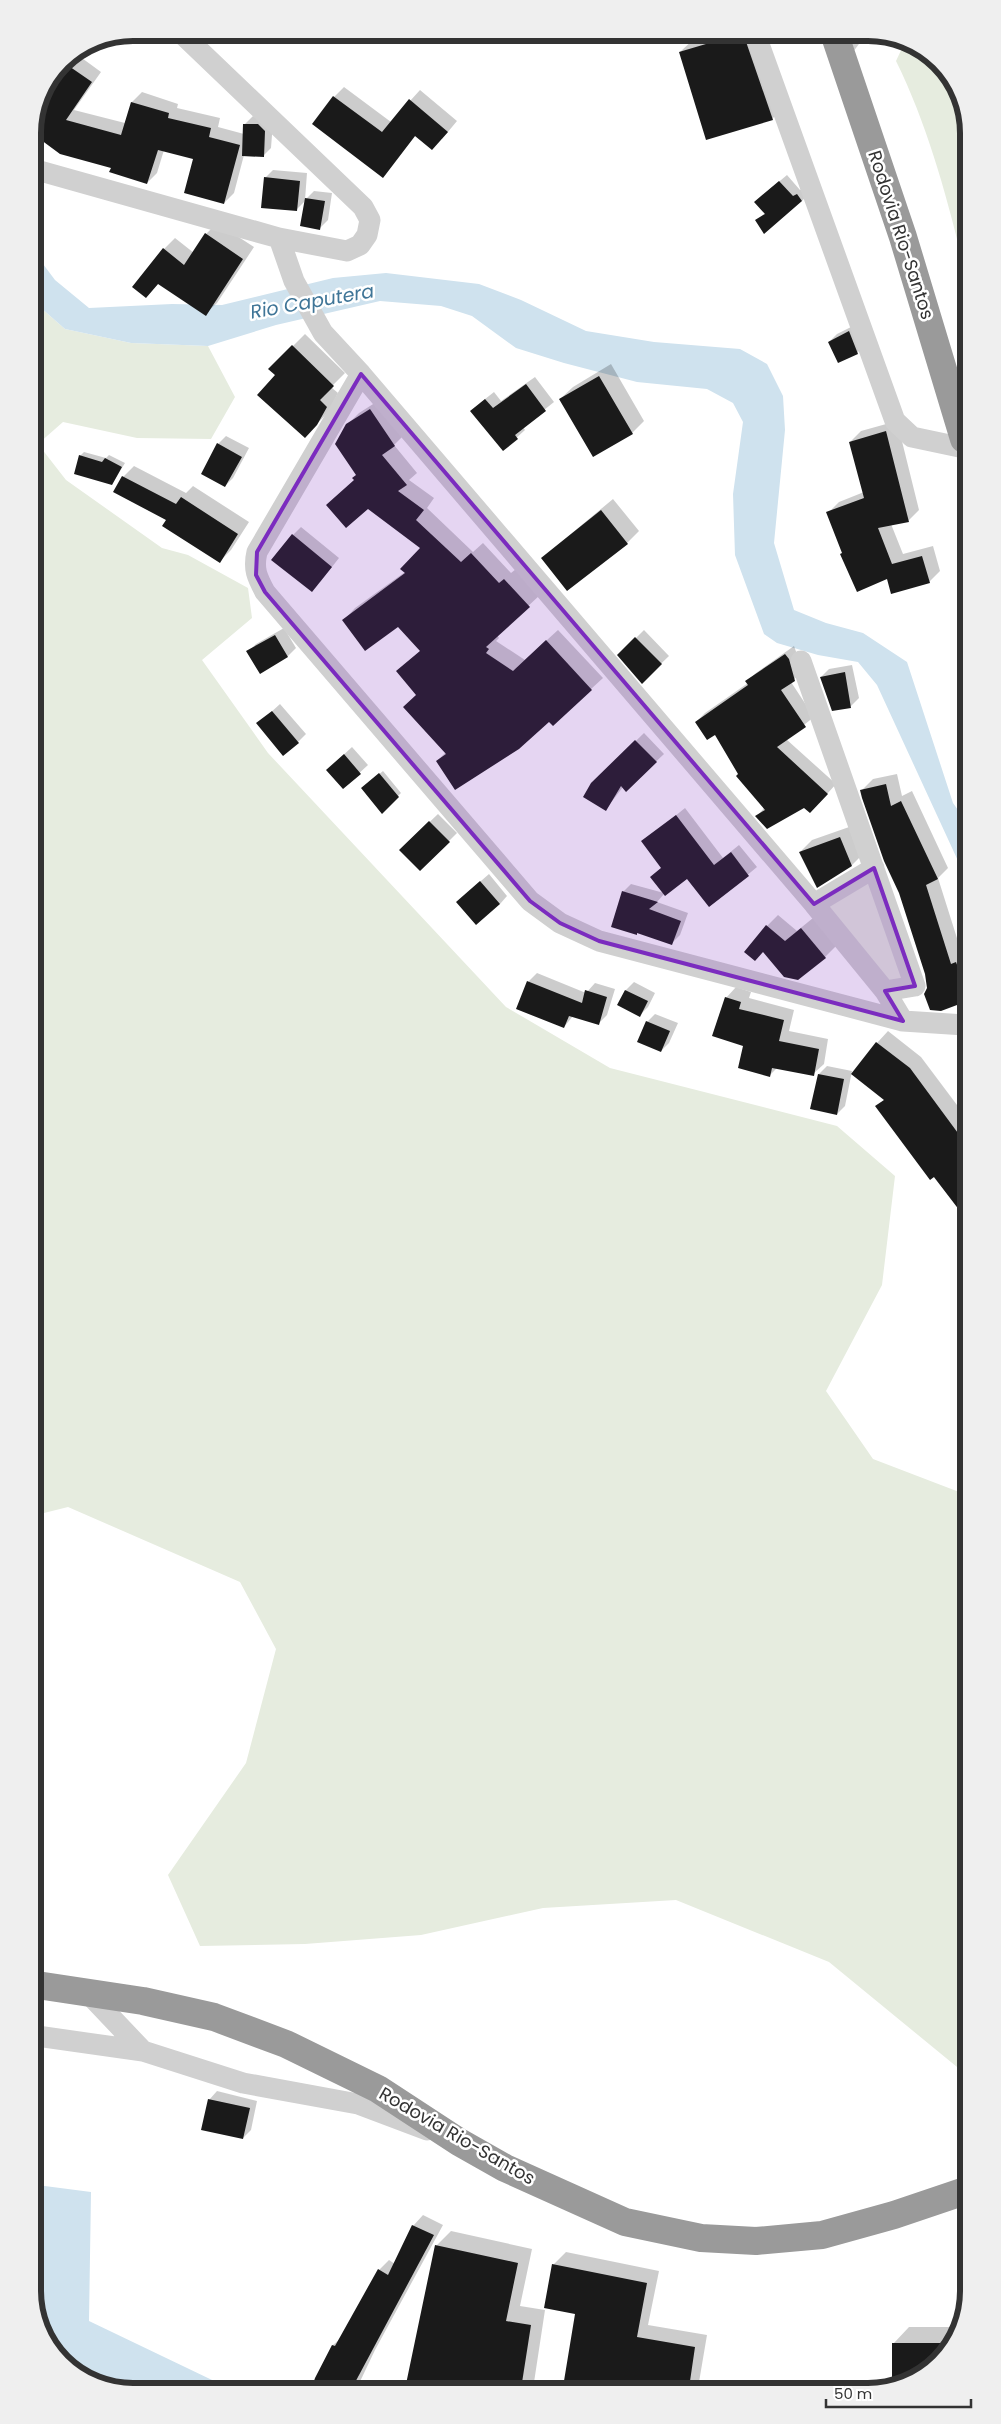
<svg xmlns="http://www.w3.org/2000/svg" width="1001" height="2424" font-family="Poppins,sans-serif">
<rect width="100%" height="100%" fill="#fff"/>
<!-- green -->
<path fill="#e6ecdf" d="M904,44L929,53L963,101L964,267C947,197 928,126 896,61Z
M33,301L65,329L131,343L208,346L235,397L211,439L137,438L63,422L38,444L66,480L162,548L188,555L248,588L252,618L202,660L268,753L506,1007L610,1068L837,1126L895,1176L882,1285L826,1391L873,1459L967,1495L968,2076L829,1962L676,1900L543,1908L421,1935L305,1944L200,1946L168,1875L246,1763L276,1649L240,1582L68,1507L36,1515Z
M870,875L909,983L887,988L821,904Z"/>
<!-- water -->
<path fill="#cfe2ee" d="M33,259L40,260L55,280L89,308L172,304L222,305L333,278L386,273L479,284L521,300L586,331L654,342L740,349L767,364L783,396L785,430L774,543L794,610L826,623L863,633L907,662L953,803L965,820V876L877,685L858,662L818,655L777,643L764,634L735,555L733,494L743,422L733,403L707,389L637,382L564,363L516,348L472,316L441,306L380,301L276,325L208,346L131,343L65,329L33,301Z
M37,2185L91,2192L89,2321L235,2391H126L72,2371L38,2323Z"/>
<!-- shadow -->
<path fill="#0003" d="M708,33H764L789,102L772,119L680,52L697,36Z
M75,53L101,72L74,110L125,123L132,102L142,92L178,104L177,108L220,118L218,127L244,134L245,124L253,116L273,122L271,148L263,156L244,155L234,193L224,203L195,158L164,150L157,173L147,183L112,167L61,152L33,133V127L40,94L55,73L56,74Z
M344,87L391,122L420,90L457,121L442,139L416,135L383,176L334,97Z
M273,170L307,173L305,200L314,191L332,193L328,220L320,228L305,201L296,210L265,178Z
M787,175L800,190L804,188L809,193L802,201L757,220L765,213L763,195Z
M217,223L254,247L217,303L205,314L159,283L146,297L164,249L175,238L194,253L206,234Z
M857,324L865,345L857,353L829,342L837,334Z
M305,334L345,373L331,387L338,393L329,411L317,424L270,369Z
M611,364L644,421L632,433L594,455L560,399L573,387Z
M535,377L554,402L523,427L525,430L503,450L480,403L494,392L501,401Z
M381,399L405,434L394,445L417,473L409,480L434,498L427,508L473,552L483,543L511,573L516,569L540,595L497,635L499,638L496,641L525,660L558,630L603,678L553,724L549,720L437,761L446,752L417,695L398,671L421,650L399,625L344,620L355,608L405,572L422,548L355,480L358,475L347,425L359,413Z
M897,421L919,510L908,521L891,524L903,554L933,546L940,571L929,582L888,577L843,552L828,513L839,502L864,492L850,442L861,431Z
M226,436L249,448L233,478L225,486L218,444Z
M84,452L106,458L109,455L125,463L112,484L80,456Z
M134,466L186,493L193,486L249,522L231,550L220,561L168,519L123,477Z
M613,499L639,531L627,543L542,558Z
M301,527L339,558L320,582L293,535Z
M284,628L296,648L288,656L260,672L248,652L256,644Z
M644,630L669,656L642,682L619,655Z
M794,646L803,671L791,682L814,717L786,739L836,784L819,803L757,816L765,807L739,774L715,733L696,722L705,713L748,683L747,681L756,673Z
M852,665L859,698L851,706L833,710L821,677L829,669Z
M280,704L306,734L298,742L258,724Z
M644,733L664,754L626,790L623,787L606,809L592,784Z
M352,747L368,765L343,788L327,770Z
M383,771L401,793L382,812L366,785Z
M897,774L902,796L912,791L948,868L938,878L962,954L965,953V1001L941,1010L928,989L926,973L901,892L862,790L873,779Z
M685,808L723,858L739,845L757,867L710,906L687,877L664,894L657,902L688,913L680,935L672,943L623,892L631,884L664,893L651,877L662,867L643,842Z
M438,814L457,833L420,870L400,850Z
M852,826L864,853L852,865L800,852L812,840Z
M489,874L507,896L500,904L466,894Z
M778,915L797,931L813,918L836,946L825,957L764,951L767,926Z
M537,973L586,993L595,983L615,989L607,1015L599,1023L573,1016L564,1027L518,1008L529,981Z
M634,982L655,993L648,1007L640,1015L619,1005L626,990Z
M736,987L751,992L749,998L794,1010L789,1031L828,1039L824,1064L813,1074L778,1067L770,1075L745,1045L726,998Z
M655,1014L678,1023L669,1043L661,1051L647,1022Z
M888,1031L921,1057L966,1117V1217L877,1107L885,1099L877,1043Z
M827,1066L852,1071L845,1106L837,1114L819,1074Z
M217,2091L257,2101L251,2130L243,2138L209,2100Z
M423,2215L443,2225L375,2350L356,2390H311L333,2345L341,2338L379,2270L389,2260L395,2264L413,2226Z
M451,2231L532,2249L520,2306L545,2310L533,2389H406L436,2246Z
M566,2252L659,2271L648,2325L707,2335L698,2388H578L565,2386L577,2313L553,2265Z
M968,2270V2291L966,2295L963,2276Z
M909,2327H956L948,2352L900,2386H893V2344Z"/>
<!-- building -->
<path fill="#1a1a1a" d="M743,33L773,120L706,140L679,52Z
M63,62L92,82L66,120L121,135L131,102L169,113L168,118L211,128L209,137L240,145L224,204L184,193L193,159L158,150L147,184L109,172L111,168L60,154L33,134L40,96Z
M333,96L382,132L409,99L448,132L432,150L415,136L383,178L312,124Z
M243,124H258L265,131L264,157L242,156Z
M264,177L300,181L297,211L261,208Z
M779,181L793,196L797,194L802,201L764,234L755,220L765,214L754,202Z
M305,198L325,201L320,230L300,226Z
M205,233L243,259L206,316L158,284L146,298L132,287L163,248L184,265Z
M849,331L858,354L838,363L828,342Z
M292,345L334,386L320,400L327,407L317,425L305,438L257,395L275,375L268,369Z
M599,376L633,434L593,457L559,399Z
M526,384L546,411L515,435L518,439L503,451L470,411L485,399L493,408Z
M370,409L395,446L382,455L407,485L398,491L424,510L416,520L461,562L471,553L499,583L504,579L530,607L486,647L489,649L486,653L513,671L546,640L592,690L553,726L549,722L519,749L455,790L436,761L446,754L403,707L416,695L396,671L420,651L398,627L365,651L342,620L405,573L400,569L420,548L368,509L346,528L326,505L354,480L352,478L356,475L335,444L346,424Z
M886,431L909,522L878,528L892,564L922,556L930,583L891,594L887,579L857,592L840,554L842,553L826,512L864,498L849,442Z
M217,443L242,457L225,487L201,474Z
M79,455L102,462L105,458L122,467L112,485L74,474Z
M122,476L176,504L181,497L238,534L220,563L162,526L166,520L113,492Z
M601,510L628,544L567,591L541,558Z
M292,534L332,567L312,592L271,560Z
M275,635L288,657L260,674L246,651Z
M635,637L662,664L642,684L617,655Z
M785,654L789,659L795,681L781,690L806,727L777,747L828,794L810,813L804,808L767,829L755,816L765,810L736,776L738,774L715,735L707,740L695,722L748,685L745,681Z
M845,672L851,708L832,711L820,677Z
M272,711L299,743L283,756L256,723Z
M635,740L657,762L626,792L621,786L606,811L583,797L591,783Z
M344,754L361,774L343,789L326,770Z
M379,773L399,797L382,814L361,788Z
M886,784L891,806L901,801L938,879L926,885L951,964L956,962L965,987V1002L941,1011L930,1010L924,994L927,988L925,974L899,893L884,861L862,798L860,790Z
M676,815L714,865L731,852L749,876L709,907L687,879L665,896L650,877L661,868L641,841Z
M429,821L450,842L420,871L399,850Z
M840,837L852,866L817,888L799,852Z
M480,881L500,904L476,925L456,902Z
M622,891L658,902L649,909L681,921L672,945L637,933V935L611,927Z
M766,925L785,941L801,928L826,958L798,980L784,977L763,952L755,961L744,952Z
M527,981L582,1003L585,990L607,997L599,1025L569,1016L564,1028L516,1009Z
M625,990L648,1001L640,1017L617,1005Z
M725,997L741,1002L739,1009L784,1020L779,1041L819,1049L814,1076L772,1068L770,1077L738,1068L743,1046L712,1036Z
M646,1021L670,1031L661,1052L637,1042Z
M876,1042L910,1068L966,1144V1219L934,1177L930,1180L875,1106L884,1100L851,1074Z
M818,1074L844,1079L837,1115L810,1109Z
M208,2099L250,2108L243,2139L201,2130Z
M412,2225L434,2235L351,2390H311L315,2378L332,2345L335,2346L378,2269L388,2275Z
M435,2245L518,2263L506,2321L531,2325L521,2389H405Z
M552,2264L647,2283L637,2337L695,2347L689,2388L563,2387L575,2314L544,2308Z
M892,2343H951L948,2352L900,2386H892Z"/>
<g fill="none" stroke-linecap="round" stroke-linejoin="round">
<!-- minor -->
<path stroke="#d0d0d0" stroke-width="21" d="M181,33L363,207L370,220L367,235L360,245L347,251L279,238
M755,33L895,421L912,437L964,448
M840,52L854,33
M33,169L279,238L294,281L323,333L361,374L814,904L885,991L903,1021L965,1025
M361,374L257,552C253,569 257,577 265,592L530,901L560,923L599,941L903,1021
M801,661L915,986L885,991
M814,904L874,868
M87,1992L143,2051
M37,2036L143,2051L243,2083L358,2104L427,2130"/>
<!-- highway -->
<path stroke="#9a9a9a" stroke-width="28" d="M834,33L903,237L964,439
M37,1985L143,2001L214,2017L286,2044L378,2089L459,2142L505,2168L625,2222L701,2238L756,2241L822,2235L894,2215L968,2190"/>
</g>
<!-- marked area -->
<path fill="#7b2cbf" fill-opacity="0.2" stroke="#7b2cbf" stroke-width="4" stroke-linejoin="round" d="M361,374L814,904L874,868L915,986L885,991L903,1021L599,941L560,923L530,901L265,592L256,575L257,552Z"/>
<g text-anchor="middle" stroke-width="5" stroke-linejoin="round" paint-order="stroke">
<!-- street labels -->
<g font-size="18" fill="#333" stroke="#fff">
<text transform="translate(901 235) rotate(72)" y="6">Rodovia Rio-Santos</text>
<text transform="translate(457 2136) rotate(30)" y="6">Rodovia Rio-Santos</text>
</g>
<!-- water labels -->
<g font-size="19" font-style="italic" fill="#3f7597" stroke="#fff">
<text transform="translate(312 301) rotate(-10)" y="7">Rio Caputera</text>
</g>
</g>
<!-- crop -->
<path d="M0 0H1001V2424H0ZM133 41H868A92 92 0 0 1 960 133V2291A92 92 0 0 1 868 2383H133A92 92 0 0 1 41 2291V133A92 92 0 0 1 133 41Z" fill="#efefef" fill-rule="evenodd"/>
<path fill="none" stroke="#333" stroke-width="6" d="M133 41H868A92 92 0 0 1 960 133V2291A92 92 0 0 1 868 2383H133A92 92 0 0 1 41 2291V133A92 92 0 0 1 133 41Z"/>
<!-- scale -->
<path d="M826 2399v8h145v-8" fill="none" stroke="#333333" stroke-width="2.5"/>
<text x="834" y="2399" font-size="15" fill="#333333" stroke="#ffffff" stroke-width="4" paint-order="stroke">50 m</text>
</svg>
